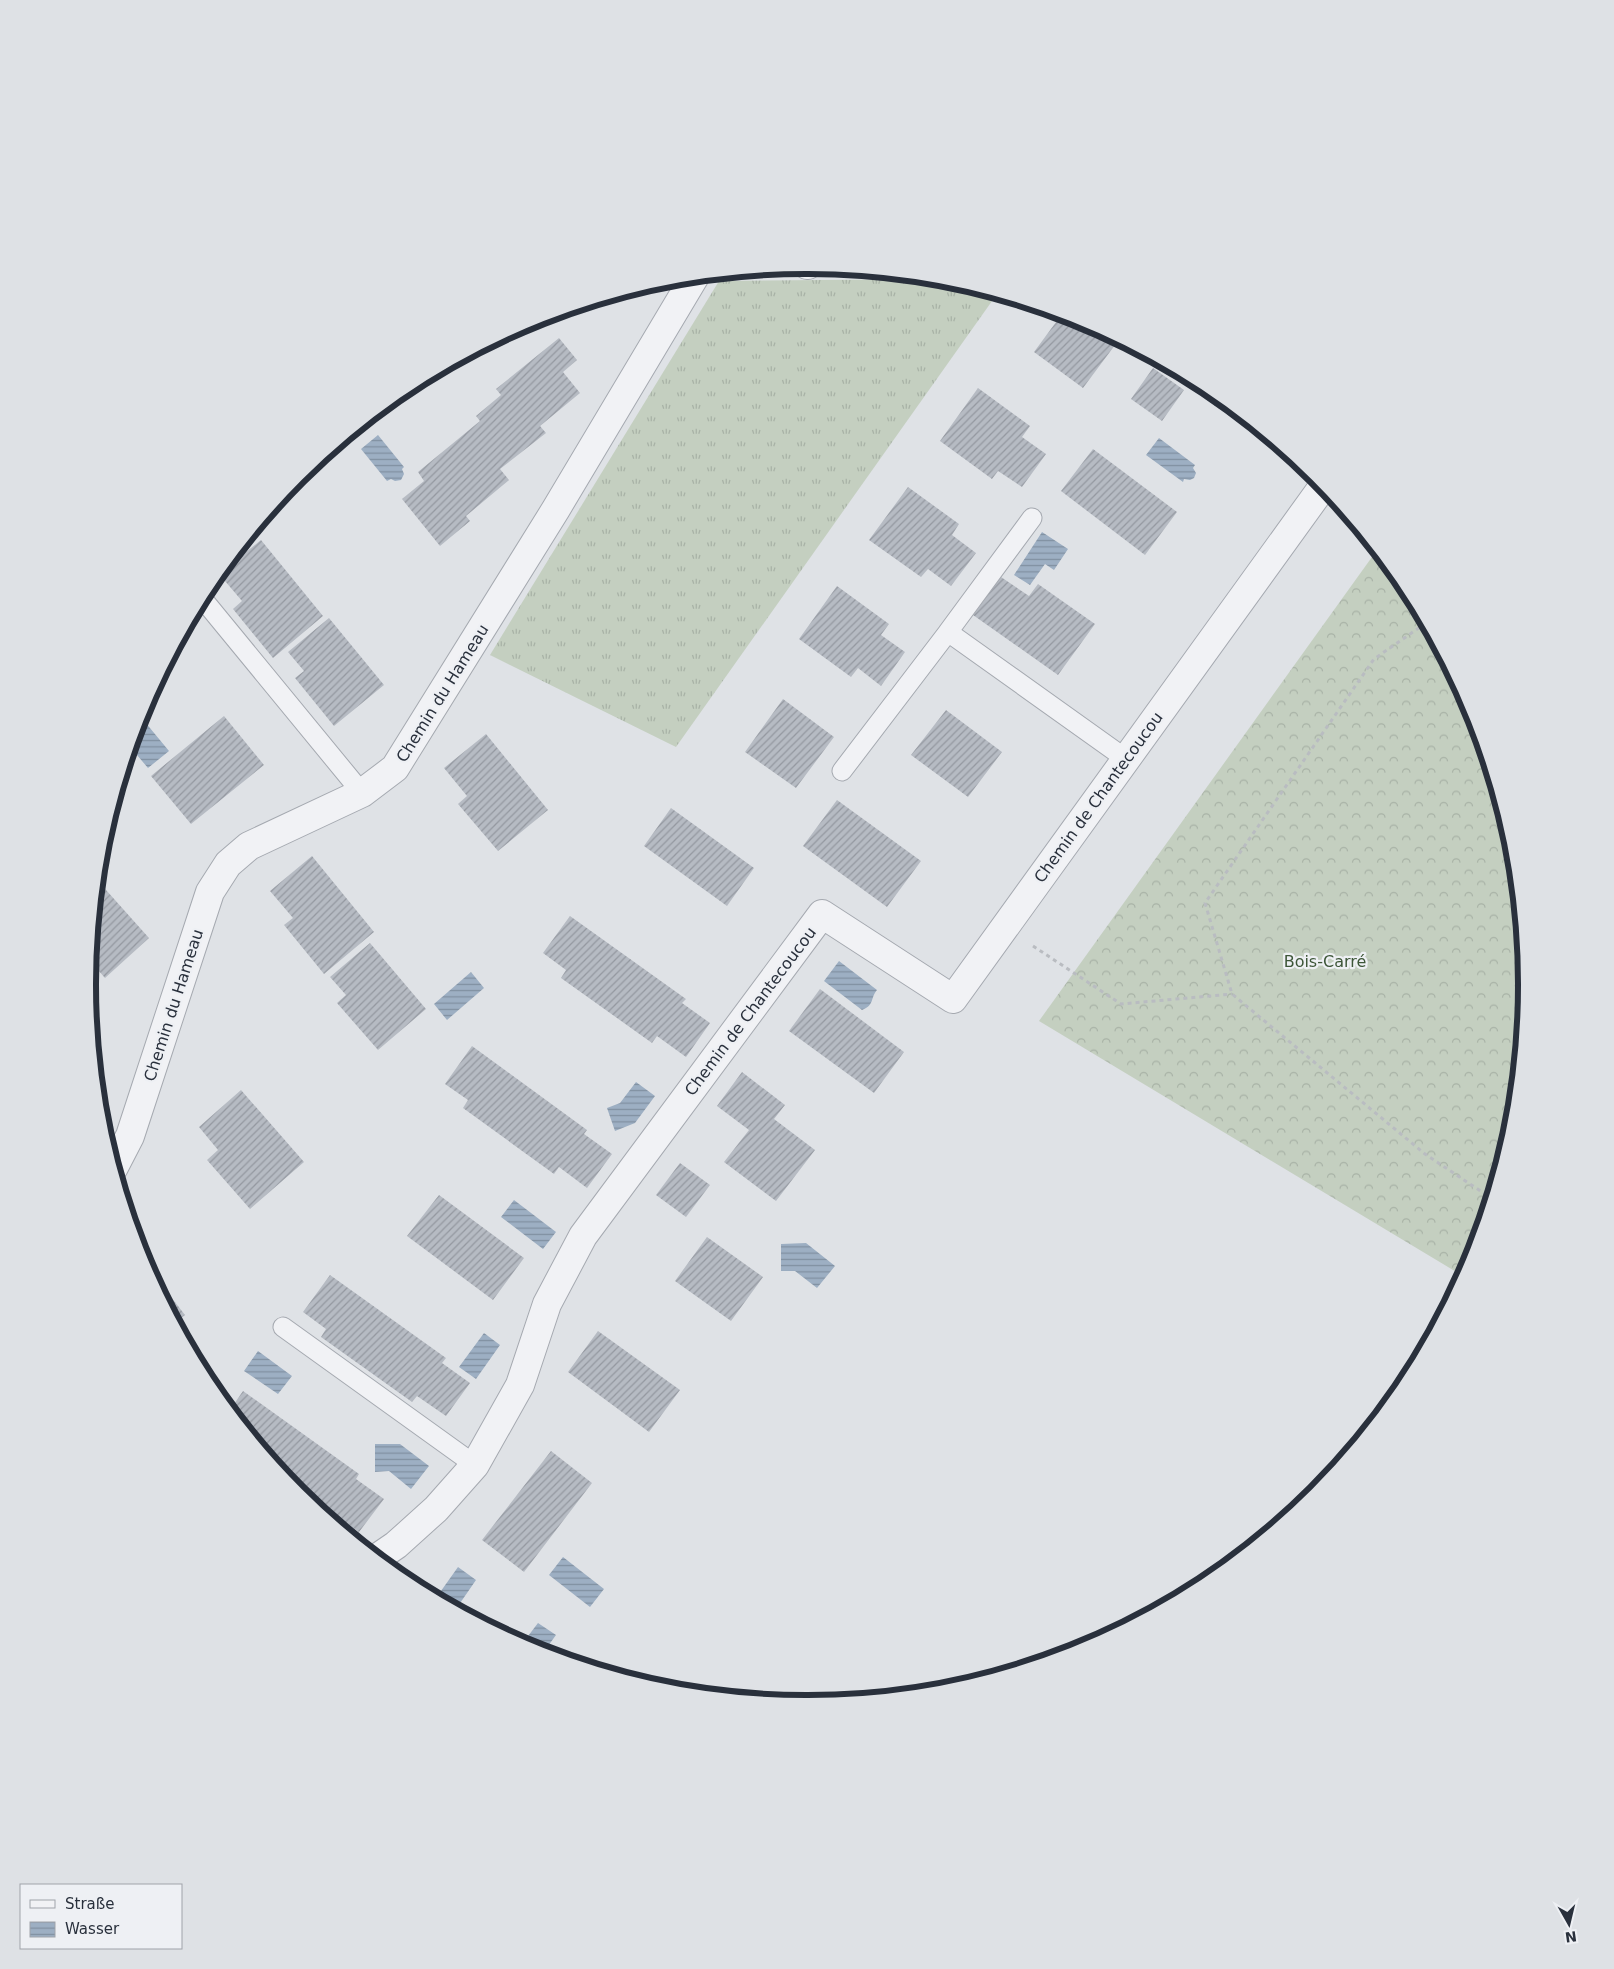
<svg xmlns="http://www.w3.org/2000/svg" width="1614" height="1969" font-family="'DejaVu Sans',sans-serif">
<defs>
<pattern id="grass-tufts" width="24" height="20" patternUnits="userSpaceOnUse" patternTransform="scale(1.25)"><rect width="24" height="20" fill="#c4cfc0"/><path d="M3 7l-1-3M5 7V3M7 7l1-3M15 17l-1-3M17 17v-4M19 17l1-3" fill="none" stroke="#a8b2a6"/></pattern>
<pattern id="forest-crowns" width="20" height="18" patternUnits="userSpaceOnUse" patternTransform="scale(1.25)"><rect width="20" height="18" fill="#c4cfc0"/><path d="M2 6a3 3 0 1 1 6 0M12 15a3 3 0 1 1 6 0" fill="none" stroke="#a8b2a6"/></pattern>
<pattern id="water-rules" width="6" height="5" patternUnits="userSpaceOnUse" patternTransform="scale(1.25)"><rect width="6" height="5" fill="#9dafc3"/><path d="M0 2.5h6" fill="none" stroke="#808fa0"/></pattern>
<pattern id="building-hatch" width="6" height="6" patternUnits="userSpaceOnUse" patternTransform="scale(1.25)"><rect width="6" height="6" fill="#b6bbc3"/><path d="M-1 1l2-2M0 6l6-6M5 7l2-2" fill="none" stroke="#9498a0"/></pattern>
</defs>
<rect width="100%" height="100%" fill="#dfe2e6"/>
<!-- grass -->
<path fill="url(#grass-tufts)" d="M944,279L997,294L676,747L490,655L719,281Z"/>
<!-- forest -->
<path fill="url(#forest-crowns)" d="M1377,550L1405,585L1472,709L1513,844L1526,985L1513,1125L1472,1260L1463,1276L1039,1021Z"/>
<!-- water -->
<path fill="url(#water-rules)" d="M378,435L404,467L402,469L404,474L401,480L395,481L391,479L387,481L361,449Z
M1159,438L1195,465L1193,468L1196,473L1194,478L1190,480L1184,479L1183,482L1146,455Z
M1042,532L1068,549L1054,570L1045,564L1030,585L1014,575Z
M140,716L169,751L148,768L131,748Z
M839,961L877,990C870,998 875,1005 862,1010L824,981Z
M471,972L484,988L447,1020L434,1004Z
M636,1082L655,1096L635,1123L615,1131L607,1108L620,1103Z
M514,1200L556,1232L543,1249L501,1217Z
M806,1243L835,1266L817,1288L795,1271H781V1244Z
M484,1333L500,1345L476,1379L459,1367Z
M258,1351L292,1376L278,1394L244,1371Z
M375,1444H400L429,1466L411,1489L389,1471L375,1472Z
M563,1557L604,1589L590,1607L549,1575Z
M458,1567L476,1580L456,1609L436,1598Z
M538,1623L556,1635L543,1653L522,1644Z"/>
<!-- building -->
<path fill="url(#building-hatch)" d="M1062,314L1083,320L1105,332L1118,341L1083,388L1034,352Z
M559,338L577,360L563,372L580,393L540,426L546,433L500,469L509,480L466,516L470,521L440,546L402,499L424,481L418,472L480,421L476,416L501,395L496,389Z
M1153,368L1184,390L1162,421L1131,399Z
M1181,373L1207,386L1237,411L1232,418L1177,379Z
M978,388L1030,426L1022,437L1046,454L1022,487L998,471L992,479L940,441Z
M1093,449L1177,512L1145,555L1061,491Z
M908,487L959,524L952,535L976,553L951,586L928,569L921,577L869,540Z
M261,540L323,616L273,658L233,609L242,601L219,574Z
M1001,577L1029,596L1038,584L1095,624L1058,675L973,615Z
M837,586L889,624L881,635L905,652L881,686L858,668L851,677L799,639Z
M329,618L384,685L334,726L295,678L304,671L288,652Z
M783,699L834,737L796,788L745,752Z
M946,710L1002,752L968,797L911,755Z
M224,716L264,765L191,824L151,776Z
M486,734L548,810L498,851L458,804L467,796L444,768Z
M837,800L921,861L887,907L803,846Z
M671,808L754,868L727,906L644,846Z
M312,856L374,932L324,974L284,925L293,918L270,891Z
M98,881L149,938L105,978L90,961Z
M570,916L686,999L682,1003L710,1023L686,1057L657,1036L652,1043L561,978L566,970L543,953Z
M370,943L426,1009L378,1050L337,1003L346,995L330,977Z
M820,989L904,1052L874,1093L789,1031Z
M472,1046L587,1130L584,1134L612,1154L587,1188L559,1167L554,1174L463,1108L468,1100L445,1084Z
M742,1072L785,1105L774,1119L815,1150L776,1201L724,1162L749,1130L717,1106Z
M241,1090L304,1162L250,1209L207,1160L218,1150L199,1127Z
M680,1163L710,1185L686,1217L656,1195Z
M439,1195L524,1258L493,1300L407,1236Z
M707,1237L763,1277L731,1321L675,1281Z
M147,1266L185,1315L176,1322L146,1267Z
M330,1275L446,1358L442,1363L470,1383L446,1416L417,1396L412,1402L321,1337L326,1329L303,1312Z
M598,1331L680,1390L649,1432L568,1372Z
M243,1391L359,1474L356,1479L384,1499L359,1532L330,1511L327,1517L298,1493L230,1410Z
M551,1451L592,1483L524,1572L482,1540Z"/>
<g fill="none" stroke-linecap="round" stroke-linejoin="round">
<!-- service casing -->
<g stroke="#a5a9b0" stroke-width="21">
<path id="service" d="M1032,518L948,632L1126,759
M206,603L362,793
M842,771L948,632
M283,1327L475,1465"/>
</g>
<!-- minor casing -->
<g stroke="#a5a9b0" stroke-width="30">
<path id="minor" d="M807,265H808
M114,1167L130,1136L210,892L228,864L249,846L362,793L395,768L556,509L695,276
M377,1558L396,1545L436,1509L475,1465L520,1385L547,1304L583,1236L822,914L953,999L1324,485"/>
</g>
<!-- path -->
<path stroke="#b9bcc1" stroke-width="3" stroke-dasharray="4 4" stroke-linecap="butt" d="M1426,623L1374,659L1205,903L1232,994L1425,1154L1491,1198
M1033,946L1121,1004L1232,994"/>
<!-- service -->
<use href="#service" stroke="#f1f2f5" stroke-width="19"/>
<!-- minor -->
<use href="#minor" stroke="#f1f2f5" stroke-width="28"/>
</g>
<g text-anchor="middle" stroke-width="4.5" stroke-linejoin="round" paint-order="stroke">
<!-- street labels -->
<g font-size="16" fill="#29303c" stroke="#eef0f4">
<text transform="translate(442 693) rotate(-58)" y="6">Chemin du Hameau</text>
<text transform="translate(1098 797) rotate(-54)" y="6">Chemin de Chantecoucou</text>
<text transform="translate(173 1005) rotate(-72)" y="6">Chemin du Hameau</text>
<text transform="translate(750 1011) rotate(-53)" y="6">Chemin de Chantecoucou</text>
</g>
<!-- park labels -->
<g font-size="16" fill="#3d5638" stroke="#eef0f4">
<text x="1325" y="967">Bois-Carré</text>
</g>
</g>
<!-- crop -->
<path d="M0 0H1614V1969H0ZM806 274H808A710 710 0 0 1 1518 984V985A710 710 0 0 1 808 1695H806A710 710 0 0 1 96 985V984A710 710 0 0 1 806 274Z" fill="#dee1e5" fill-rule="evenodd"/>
<path fill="none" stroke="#29303c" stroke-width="6" d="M806 274H808A710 710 0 0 1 1518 984V985A710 710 0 0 1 808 1695H806A710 710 0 0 1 96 985V984A710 710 0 0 1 806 274Z"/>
<!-- legend -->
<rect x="20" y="1884" width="162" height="65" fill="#eef0f4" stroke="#9fa3aa"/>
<rect x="30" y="1900" width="25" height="8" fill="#f1f2f5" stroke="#9fa3aa"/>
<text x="65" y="1909" font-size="15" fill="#29303c">Straße</text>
<rect x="30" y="1922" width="25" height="15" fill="url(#water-rules)" stroke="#9fa3aa"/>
<text x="65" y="1934" font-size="15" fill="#29303c">Wasser</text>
<!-- north arrow -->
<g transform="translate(1569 1924) rotate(172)" stroke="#eef0f4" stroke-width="4" paint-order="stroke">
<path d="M0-4L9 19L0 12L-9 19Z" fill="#29303c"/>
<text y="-8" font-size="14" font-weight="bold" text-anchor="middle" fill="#29303c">N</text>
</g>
</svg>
